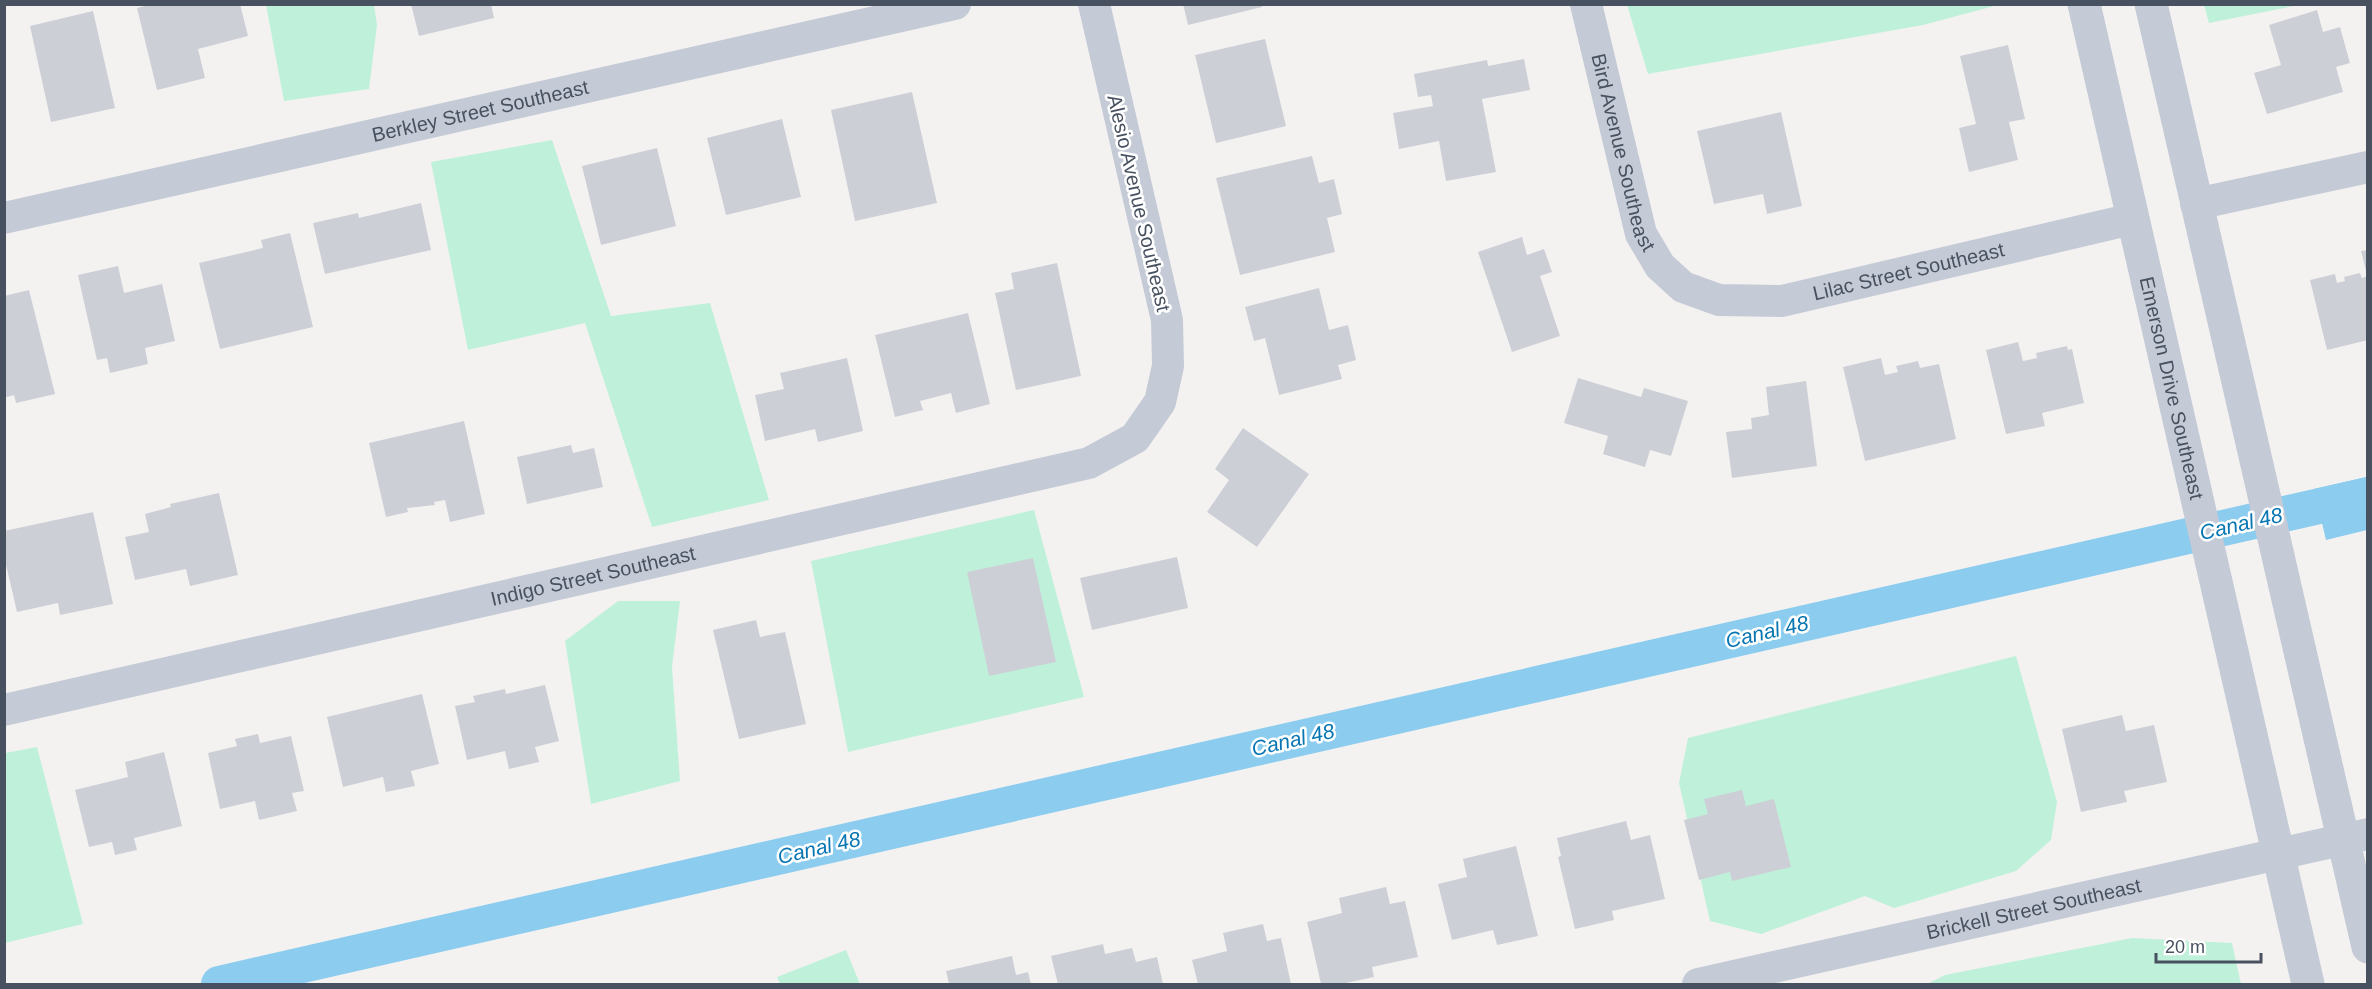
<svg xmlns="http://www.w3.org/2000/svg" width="2372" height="989" font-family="Arial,sans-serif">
<rect width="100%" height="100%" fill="#f4f2f1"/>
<!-- green -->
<path fill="#bff1da" d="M266,5H374L377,25L369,89L284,101Z
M1627,5V4L1998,5L1923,25L1648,74Z
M2204,5V4L2299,5L2209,23Z
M552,140L611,316L710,303L769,500L652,527L585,323L468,350L431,162Z
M1034,510L1084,697L848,752L811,561Z
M618,601H680L672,667L680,781L591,804L565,641Z
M2016,656L2057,802L2051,840L2016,871L1894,908L1865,896L1761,934L1710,921L1679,783L1688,738Z
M37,747L83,924L5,943V753Z
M2132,938L2232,943L2241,984H1927L1945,975Z
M846,950L860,984H780L777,977Z"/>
<!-- water -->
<path fill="#8bccef" d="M2367,477V530L2326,540L2314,489Z"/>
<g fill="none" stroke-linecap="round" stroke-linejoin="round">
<!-- canal -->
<path stroke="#8bccef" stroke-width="36" d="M219,984L2368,495"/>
</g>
<!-- building -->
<path fill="#cdcfd7" d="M152,4H240L248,36L198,49L205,78L157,90L137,8Z
M411,4H491L494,18L419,36Z
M1183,4H1262V7L1188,25Z
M2317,10L2323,32L2340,27L2350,63L2336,67L2343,92L2267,114L2254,73L2281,65L2269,25Z
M93,11L115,108L51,122L30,26Z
M1265,39L1286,126L1216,143L1195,55Z
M2008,45L2025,119L2009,122L2018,160L1969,172L1959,128L1976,124L1960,56Z
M1524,59L1530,90L1482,99L1496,172L1446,181L1439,141L1399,149L1393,113L1433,106L1431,95L1418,97L1414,74L1487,60L1488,66Z
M912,92L937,203L855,221L831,110Z
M1781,112L1802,206L1767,214L1763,194L1714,204L1697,131Z
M782,119L801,197L726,215L707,138Z
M657,148L676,226L601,245L582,166Z
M1312,156L1319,183L1334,179L1342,214L1327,218L1335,252L1240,275L1216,178Z
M421,203L431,250L325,274L313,223L358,213L359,218Z
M290,233L313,327L220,349L199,263L263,248L261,240Z
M1522,237L1527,255L1544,249L1552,272L1540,276L1560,336L1512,352L1478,252Z
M2368,250V274L2367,275L2361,251Z
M1057,263L1081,376L1016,390L995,293L1014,289L1011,273Z
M118,266L124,293L162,284L175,341L145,348L148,364L110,373L107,358L97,360L78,275Z
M2360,273L2362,278L2368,276V340L2327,350L2310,280L2335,274L2337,283L2345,281L2344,277Z
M1319,288L1329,330L1348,325L1356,360L1338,365L1342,379L1279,395L1265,338L1254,341L1245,307Z
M29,290L55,394L16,403L14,395L4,398V296Z
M968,313L990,404L956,413L951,393L920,401L923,410L895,417L875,335Z
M2018,342L2023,361L2037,358L2036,353L2067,346L2068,350L2072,349L2084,403L2042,413L2045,426L2006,434L1986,350Z
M847,358L863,431L818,442L815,429L765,441L755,395L784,389L780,373Z
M1881,358L1885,375L1898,372L1896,366L1918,361L1920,368L1939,364L1956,439L1865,461L1843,367Z
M1578,378L1641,397L1644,388L1688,401L1671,456L1650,450L1645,467L1603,454L1608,436L1564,423Z
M1806,381L1817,466L1732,478L1726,432L1752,429L1751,418L1769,415L1766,387Z
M464,421L485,514L450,522L445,500L434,502L435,505L407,508L408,512L386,517L369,443Z
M1243,428L1309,474L1257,547L1207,512L1229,480L1215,469Z
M571,445L573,453L594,448L603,487L527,504L517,457Z
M219,493L238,575L190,586L186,569L135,580L125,537L149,532L145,514L171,507L170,504Z
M93,512L113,604L60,615L58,603L17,612L4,556V531Z
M1177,557L1188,608L1092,630L1080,578Z
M1033,558L1056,662L989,676L967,572Z
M756,620L760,637L785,632L806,724L739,739L713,630Z
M545,685L559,741L535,747L539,762L509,769L505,751L467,760L455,706L475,702L473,696L505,689L506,694Z
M422,694L439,764L411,771L415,786L386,792L383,777L343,787L327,717Z
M2122,715L2126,731L2154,725L2167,782L2124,791L2127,802L2081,812L2062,729Z
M258,734L260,743L291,736L304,791L292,793L297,811L259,820L255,801L220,809L208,753L237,746L235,739Z
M164,752L182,826L134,838L137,850L115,855L112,842L89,847L75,790L128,777L125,762Z
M1742,790L1746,806L1774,799L1791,867L1732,881L1730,872L1699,880L1684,820L1708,814L1704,799Z
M1626,821L1631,840L1650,835L1665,899L1612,911L1614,920L1575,929L1558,857L1561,856L1557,838Z
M1516,846L1538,936L1497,945L1493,930L1452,940L1438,884L1467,877L1463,859Z
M1386,887L1390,904L1405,901L1418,957L1372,967L1374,977L1341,984H1321L1307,922L1342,913L1339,898Z
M1263,924L1267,941L1281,938L1291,984H1198L1192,960L1227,951L1223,933Z
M1103,944L1105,954L1132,948L1136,962L1157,957L1163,984H1058L1051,956Z
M1012,956L1016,975L1028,972L1031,984H949L946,971Z"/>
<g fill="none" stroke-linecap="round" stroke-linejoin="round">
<!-- minor -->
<g stroke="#c5cbd6" stroke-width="32">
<path id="s1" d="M1586,4L1641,234L1660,266L1683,287L1719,300L1782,301L2132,219"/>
<path d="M2196,204L2368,167"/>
<path id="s2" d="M4,218L955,4"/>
<path id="s3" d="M4,710L1089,463L1135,438L1160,402L1168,366L1167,320L1094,4"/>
<path id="s4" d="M1698,984L2368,834"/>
</g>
<!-- tertiary -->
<g stroke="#c5cbd6" stroke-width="33">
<path id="s5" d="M2084,4L2308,984"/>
<path d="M2151,4L2368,947"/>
</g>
</g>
<g text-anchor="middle" stroke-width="5" stroke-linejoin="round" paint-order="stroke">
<!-- street labels -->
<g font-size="20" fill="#485160" stroke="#fff">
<text dy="7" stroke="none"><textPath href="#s2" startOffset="488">Berkley Street Southeast</textPath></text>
<text dy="7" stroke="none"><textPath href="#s1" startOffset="153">Bird Avenue Southeast</textPath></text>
<text transform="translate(1139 203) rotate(77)" y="7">Alesio Avenue Southeast</text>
<text dy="7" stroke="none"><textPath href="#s1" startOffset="536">Lilac Street Southeast</textPath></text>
<text dy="7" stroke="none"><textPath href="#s5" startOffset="394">Emerson Drive Southeast</textPath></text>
<text dy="7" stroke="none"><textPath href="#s3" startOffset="604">Indigo Street Southeast</textPath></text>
<text dy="7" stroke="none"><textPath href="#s4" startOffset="344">Brickell Street Southeast</textPath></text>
</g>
<!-- water labels -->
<g font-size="21" font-style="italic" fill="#0876b3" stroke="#fff">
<text transform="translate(2241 524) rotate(-13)" y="7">Canal 48</text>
<text transform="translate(1767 632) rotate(-13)" y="7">Canal 48</text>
<text transform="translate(1293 740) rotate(-13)" y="7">Canal 48</text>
<text transform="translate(819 848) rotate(-13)" y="7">Canal 48</text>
</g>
</g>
<!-- border -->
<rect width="2372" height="989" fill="none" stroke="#485160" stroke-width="12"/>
<!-- scale -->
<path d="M2156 953v9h105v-9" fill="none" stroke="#485160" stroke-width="3"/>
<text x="2165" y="953" font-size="18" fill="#485160" stroke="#ffffff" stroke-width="4.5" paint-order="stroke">20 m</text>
</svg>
